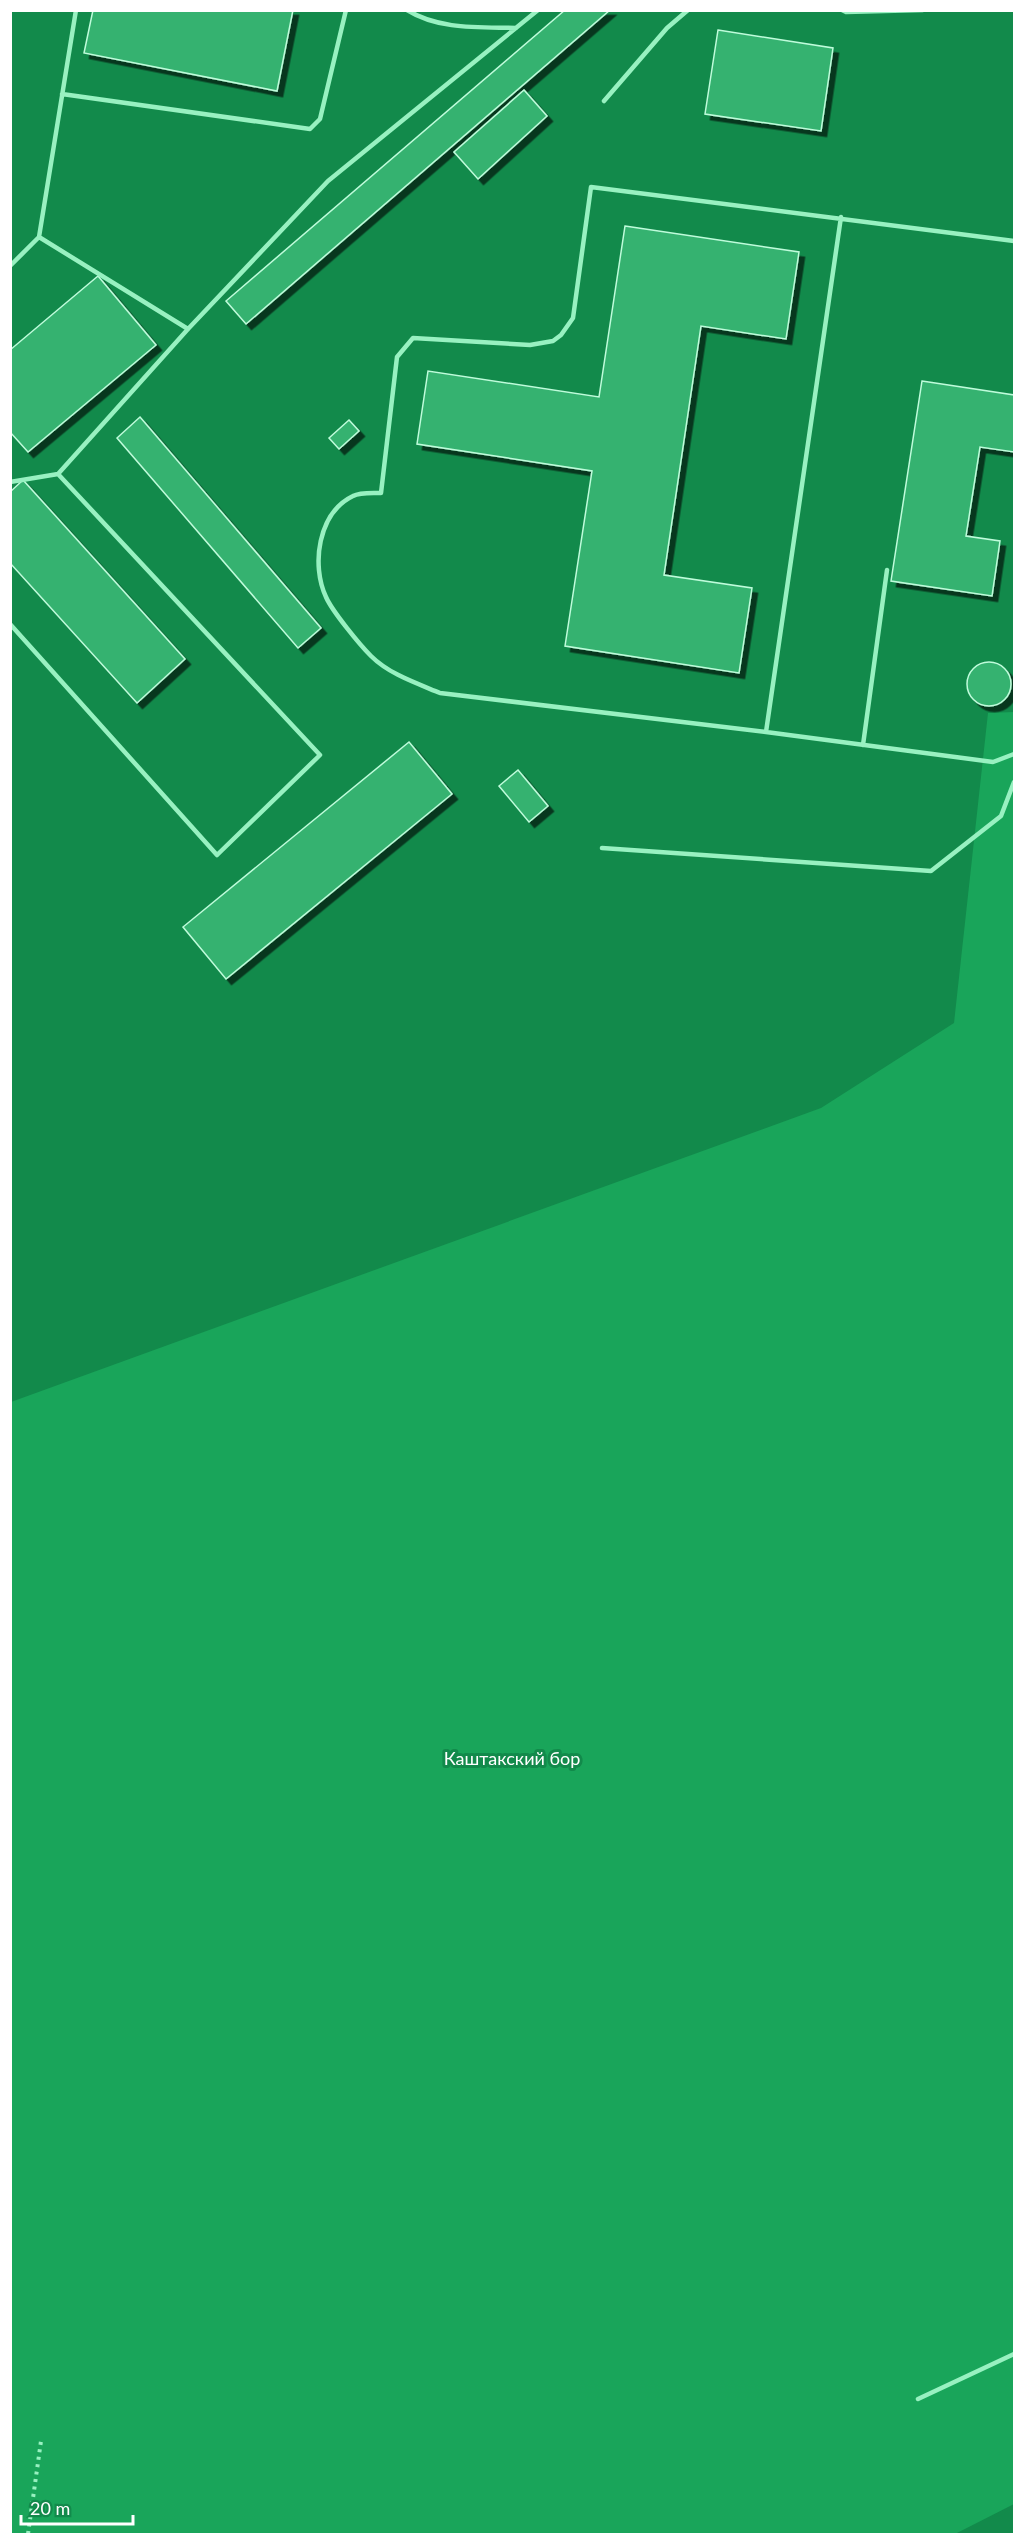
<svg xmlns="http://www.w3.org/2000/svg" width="1025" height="2545" font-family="Lato,sans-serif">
<defs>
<filter id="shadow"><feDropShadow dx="5.5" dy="5.5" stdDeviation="0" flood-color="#0009"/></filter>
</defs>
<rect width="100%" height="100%" fill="#128a4b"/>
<!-- green -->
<path fill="#19a55a" d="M1014,712V2504L955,2534H11V1402L821,1108L954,1023L988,713Z"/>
<!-- building -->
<path fill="#35b270" stroke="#bffcdb" stroke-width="1.5" filter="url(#shadow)" d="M93,10H293L277,91L84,53Z
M565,10H610L246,324L226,301Z
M718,30L833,48L821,131L705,114Z
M524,90L547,116L478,179L454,152Z
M625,226L799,252L786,339L701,326L664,575L752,588L739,673L565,646L592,471L417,444L428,371L599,397Z
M98,276L156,345L28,452L10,432V350Z
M922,381L1014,395V452L980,447L966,536L1000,541L992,596L891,581Z
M140,417L321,628L298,648L117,438Z
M349,420L359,431L339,449L329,438Z
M23,480L185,659L137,703L10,563V492Z
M967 684a22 22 0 1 1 44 0a22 22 0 1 1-44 0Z
M409,742L452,794L226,979L183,927Z
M518,770L548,806L529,822L499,786Z"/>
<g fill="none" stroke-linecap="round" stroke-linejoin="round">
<!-- path -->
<path stroke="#98f1c1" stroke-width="4" stroke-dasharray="3 4.5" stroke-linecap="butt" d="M28,2534L41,2441"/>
<!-- service -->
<path stroke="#98f1c1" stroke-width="4.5" d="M407,10C439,30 480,27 516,28
M842,10L846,12L923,10
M62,94L310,129L320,119L346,10
M604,101L667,28L688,10
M39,237L188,329
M1014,241L591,187L573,318L561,335L553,341L530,345L413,338L397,357L381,493C373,493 360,492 353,496C318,513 311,565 326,597C332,611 360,645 371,656C389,674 416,683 440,693L766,732L993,762L1014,754
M10,266L39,237L76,10
M10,482L58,474L188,329L328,181L538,10
M10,624L217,855L320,755L58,474
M766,732L841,217
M863,745L887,570
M602,848L931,871L1001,816L1014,782
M918,2399L1014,2354"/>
</g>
<g text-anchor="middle" stroke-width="6" stroke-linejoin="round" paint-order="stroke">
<!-- park labels -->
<g font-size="18" fill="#fff" stroke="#128a4b">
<text x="512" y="1765">Каштакский бор</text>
</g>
</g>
<!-- border -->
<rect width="1025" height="2545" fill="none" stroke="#ffffff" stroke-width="24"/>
<!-- scale -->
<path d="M21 2515v9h112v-9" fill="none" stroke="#ffffff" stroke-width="3"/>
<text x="30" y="2515" font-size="18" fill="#ffffff" stroke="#128a4b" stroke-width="4.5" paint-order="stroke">20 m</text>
</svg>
